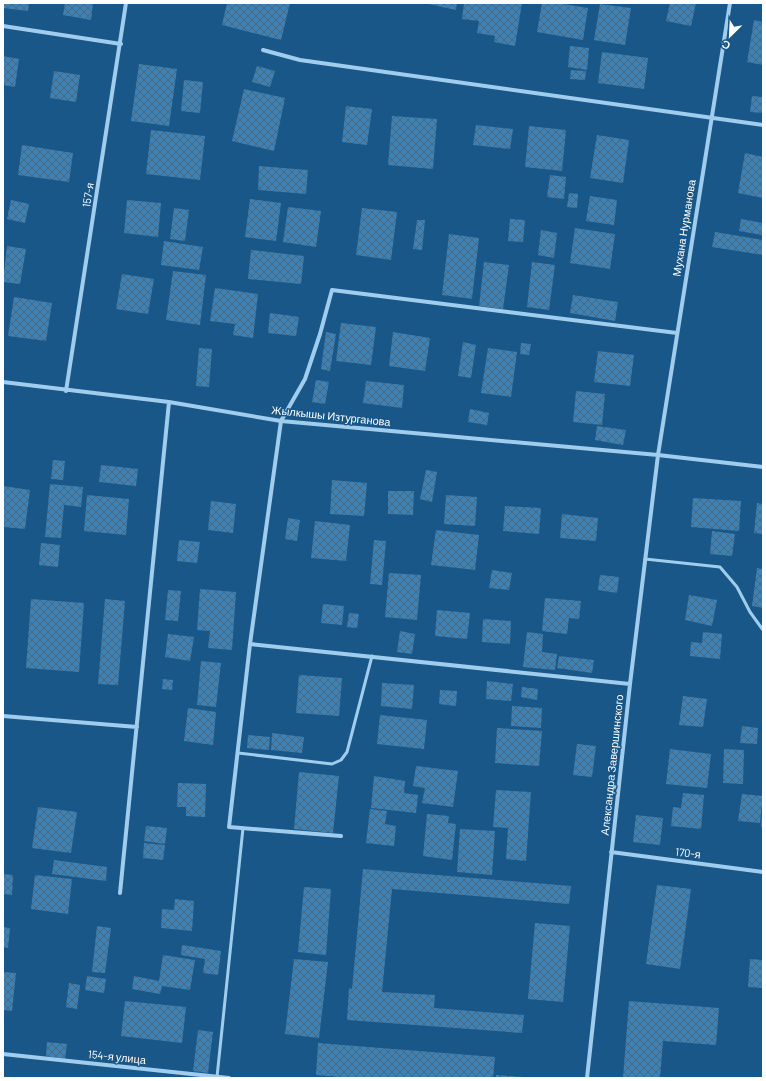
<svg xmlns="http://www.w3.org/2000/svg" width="766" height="1081" font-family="Barlow,sans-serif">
<defs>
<pattern id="building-cross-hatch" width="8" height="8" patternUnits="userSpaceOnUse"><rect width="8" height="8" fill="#4081b2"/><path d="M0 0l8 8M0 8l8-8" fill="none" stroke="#456984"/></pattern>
</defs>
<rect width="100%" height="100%" fill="#185788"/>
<!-- building -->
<path fill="url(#building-cross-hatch)" d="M3,3H29L28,11L3,8Z
M65,3H93L91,20L63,15Z
M227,3H290L281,40L222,25Z
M424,3H457L456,10Z
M464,3H522L515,46L494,42L495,36L477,33L479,21L462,19Z
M542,3H557L588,8L583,40L537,32Z
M670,3H696L691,26L666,21Z
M600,4L631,8L625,45L594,40Z
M754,20L763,22V65L747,62Z
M570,46L589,48L587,70L568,67Z
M602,52L648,58L644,89L598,83Z
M3,56L19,59L15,87L3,85Z
M139,64L177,69L169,126L131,121Z
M257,66L275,71L270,87L252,82Z
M571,70L586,71L585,80L570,79Z
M54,71L80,75L76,102L50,98Z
M184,80L203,82L200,113L181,111Z
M244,89L285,98L274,151L232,141Z
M752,96L763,97V113L750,112Z
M346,106L372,109L367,145L342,142Z
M392,116L437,119L433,169L388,165Z
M476,125L513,129L510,149L473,145Z
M529,126L566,130L562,171L525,167Z
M151,130L205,136L200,180L146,174Z
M597,135L629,140L623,183L590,178Z
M22,145L73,153L69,182L18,175Z
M745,153L763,157V198L738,193Z
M259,166L308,170L306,194L258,190Z
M550,175L566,177L564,199L547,197Z
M569,193L578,194L577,208L567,207Z
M590,196L617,200L614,225L586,221Z
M250,199L281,203L276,241L245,237Z
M11,200L29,204L25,223L7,219Z
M127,200L161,203L158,237L124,233Z
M288,207L321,211L316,247L283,242Z
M174,208L189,210L185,241L170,239Z
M362,208L397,212L391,260L356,255Z
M510,219L525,220L523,242L508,241Z
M741,219L763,223L762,235L739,231Z
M417,220H425L422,250L413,249Z
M575,228L615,234L610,269L570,263Z
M541,230L557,233L554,258L538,255Z
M715,232L763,240V255L712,247Z
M449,234L479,238L472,299L442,295Z
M164,241L203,247L199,270L161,265Z
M7,246L26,249L20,284L3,282Z
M251,250L304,256L301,284L248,279Z
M484,262L509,265L503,309L479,306Z
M532,262L555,265L549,310L527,307Z
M173,271L206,275L200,325L166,320Z
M122,274L154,279L148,314L116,309Z
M215,288L258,294L253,338L233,335L235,324L210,321Z
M573,295L618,302L615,321L570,313Z
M14,297L52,303L46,341L8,336Z
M270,313L299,317L296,336L268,333Z
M341,323L376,327L371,365L336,361Z
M326,332L336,334L330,371L321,369Z
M393,332L430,338L425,371L389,366Z
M463,342L476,345L471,378L458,376Z
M521,343L531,344L529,355L520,354Z
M199,348L212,349L209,387L196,386Z
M488,348L517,352L511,397L481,393Z
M598,351L634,355L630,386L594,382Z
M316,380L329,382L325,404L312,402Z
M366,381L404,385L402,408L363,403Z
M576,391L605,394L602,425L573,422Z
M470,409L489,413L487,425L468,422Z
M597,426L626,430L623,445L595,440Z
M53,460L65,461L63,480L51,479Z
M101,465L138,469L136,486L99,482Z
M426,470L437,472L432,502L420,499Z
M332,480L367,483L364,516L330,514Z
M50,484L83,487L81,507L64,505L61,538L45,537Z
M3,486L30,490L25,529L3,527Z
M388,491H414L413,515L388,514Z
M87,495L129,499L126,535L84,531Z
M446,495L477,497L475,526L444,524Z
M693,498L741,501L739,531L691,527Z
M211,501L236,504L233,533L208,530Z
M757,503L763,504V534L754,533Z
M505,506L541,508L539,534L503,531Z
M562,514L598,518L596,541L560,538Z
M288,518L300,520L297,541L285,539Z
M315,521L350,525L346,561L311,558Z
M436,530L479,535L475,570L431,565Z
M712,531L735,534L732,556L710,554Z
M179,540L200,542L197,563L177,561Z
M374,540L386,541L382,585L370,584Z
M41,543L60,545L58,567L39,565Z
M757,568L763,569V608L752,606Z
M492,570L512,573L509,590L489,588Z
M389,573L421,575L417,620L385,617Z
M600,575L619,577L617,593L598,590Z
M200,589L236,592L232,650L208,648L210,631L197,630Z
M168,590L181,591L178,621L165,620Z
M689,595L717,600L712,626L685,620Z
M545,598L581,601L579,619L569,618L567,634L542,631Z
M31,599L84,603L79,672L26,668Z
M105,599L125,601L118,685L98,684Z
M323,604L344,606L342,625L321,623Z
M437,610L470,613L467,639L435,636Z
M349,613L359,614L357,628L347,627Z
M483,619L511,621L510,644L482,642Z
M400,631L415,634L412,654L397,652Z
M527,632L543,634L542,652L557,654L555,670L523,667Z
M703,632L722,634L720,659L690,656L691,642L702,643Z
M168,634L194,637L190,661L165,657Z
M559,656L594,660L592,673L557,668Z
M201,661L221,663L216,707L197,705Z
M299,675L342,678L339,716L296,713Z
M163,679L173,680L172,690L162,689Z
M487,681L513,684L511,701L486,699Z
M382,683L414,685L412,709L381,706Z
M522,687L538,689L537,700L521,697Z
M440,690L457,691L456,706L439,704Z
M683,696L707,699L703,727L679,725Z
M512,706L542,708L541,728L511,726Z
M188,708L216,712L213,745L184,741Z
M380,715L427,720L424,749L377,744Z
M742,726L758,728L757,744L740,743Z
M497,728L542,731L539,766L495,763Z
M272,733L304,737L302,753L271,750Z
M248,735L270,737L269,750L247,748Z
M577,744L596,746L592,777L573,775Z
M670,749L711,754L707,788L666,784Z
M724,749L744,750L743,784L723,783Z
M416,766L458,771L453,807L422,803L425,788L413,786Z
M299,772L339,776L333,833L294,829Z
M374,776L405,781L404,793L418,795L416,813L371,808Z
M178,783L206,784L205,817L186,816V807H177Z
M496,790L531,792L526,861L506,859L508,828L493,827Z
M683,793L704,795L701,829L671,826L673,807L681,808Z
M742,794L763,796L760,823L738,821Z
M38,807L77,812L71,853L32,848Z
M370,809L387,811L385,824L396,826L394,846L366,843Z
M427,814L449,816L448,823L456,824L452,860L423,856Z
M762,814H763V827H761Z
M636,815L663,818L660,845L633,842Z
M146,826L167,828L165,844L144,841Z
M460,829L495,831L492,875L457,872Z
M144,843L165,845L163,860L143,858Z
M54,860L107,867L106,881L52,874Z
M363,869L571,886L569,904L392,889L382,992L435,995L434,1008L524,1015L522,1033L347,1020L349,988L352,989Z
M3,874L13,875L12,895L3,894Z
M35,875L72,879L68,914L31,909Z
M657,885L691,889L680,969L646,964Z
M304,887L331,889L326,955L298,952Z
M175,899L194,901L192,931L161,928L162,909L174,910Z
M535,923L570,926L563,1002L528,999Z
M97,926L111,928L105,973L92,972Z
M3,927L10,928L8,948L3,947Z
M182,945L221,951L218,975L203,973L205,959L181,955Z
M163,955L195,960L190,990L162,986L160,994L132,989L134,976L159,981Z
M294,959L328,962L319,1038L285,1034Z
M750,959L763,960V988L748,987Z
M3,972L16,973L12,1011L3,1010Z
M87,976L106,979L104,993L85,990Z
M69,983L80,985L77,1009L66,1007Z
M125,1001L186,1007L182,1043L121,1036Z
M629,1001L719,1008L716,1045L663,1041L660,1078H623Z
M198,1030L213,1032L208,1073L193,1071Z
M47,1042L67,1044L65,1059L46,1056Z
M318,1043L495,1057L493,1078H352L316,1075Z
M496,1075L524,1077V1078H496Z"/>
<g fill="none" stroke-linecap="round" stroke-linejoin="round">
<!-- lane -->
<path stroke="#a0cded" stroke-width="3" d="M645,559L720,567L737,587L750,612L763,630
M238,753L332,764L341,760L347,752L372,656
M217,1077L243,828"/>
<!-- street -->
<path stroke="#a0cded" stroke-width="4" d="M3,26L121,44
M263,50L300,60L763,125
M3,382L169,402L281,421L658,455L763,467
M66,391L126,3
M250,644L630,684
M3,716L137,727
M341,836L229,827L250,644L281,421L305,379L320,334L332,290L677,333
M611,852L763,872
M120,893L169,402
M3,1054L229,1078
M587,1078L630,684L658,455L730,3"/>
</g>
<g text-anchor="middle" stroke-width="3" stroke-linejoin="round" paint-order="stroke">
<!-- street labels -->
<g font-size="11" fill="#fff" stroke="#185788">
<text transform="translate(88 195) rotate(-81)" y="4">157-я</text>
<text transform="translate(684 228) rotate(-81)" y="4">Мухана Нурманова</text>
<text transform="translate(331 416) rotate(6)" y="4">Жылкышы Изтурганова</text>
<text transform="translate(612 765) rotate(-84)" y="4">Александра Завершинского</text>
<text transform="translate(688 853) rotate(7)" y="4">170-я</text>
<text transform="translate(117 1057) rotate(6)" y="4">154-я улица</text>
</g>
</g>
<!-- border -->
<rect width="766" height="1081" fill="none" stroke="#ffffff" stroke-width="8"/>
<!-- north arrow -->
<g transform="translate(730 36) rotate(204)" stroke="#185788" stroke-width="3" paint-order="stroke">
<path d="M0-3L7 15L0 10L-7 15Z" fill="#ffffff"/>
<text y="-6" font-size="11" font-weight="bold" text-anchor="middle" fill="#ffffff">С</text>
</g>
</svg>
